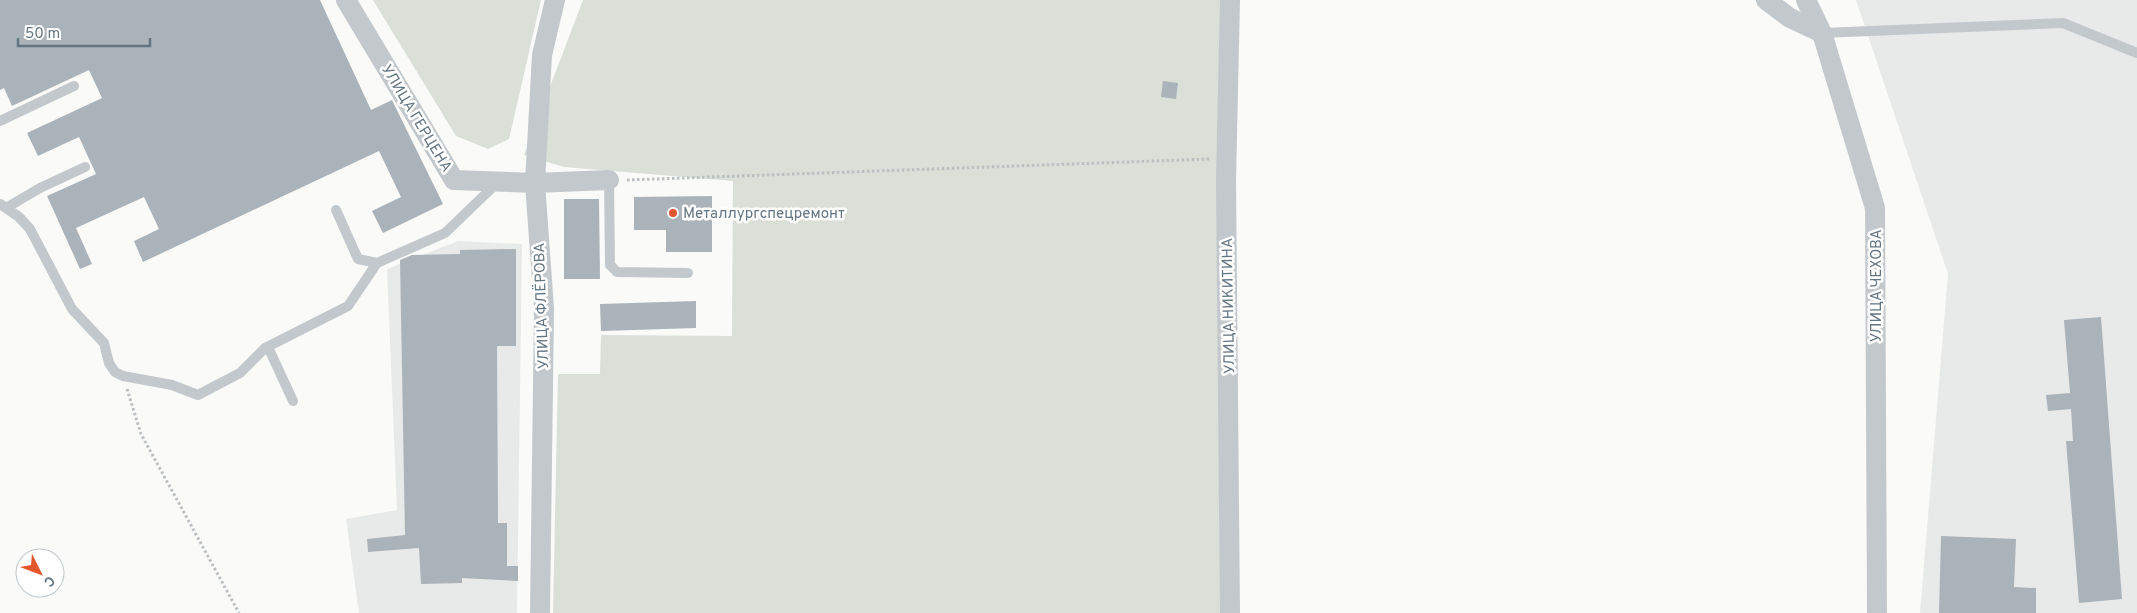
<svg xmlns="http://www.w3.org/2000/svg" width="2137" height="613" font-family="Overpass,sans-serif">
<rect width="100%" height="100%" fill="#fafaf8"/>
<!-- built -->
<path fill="#e8e9e9" d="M1856,0H2137V613H1920L1948,274Z
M458,241L522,244L517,613H359L346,519L397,510L387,269Z"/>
<!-- green -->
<path fill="#dadfd7" d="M373,0H541L509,139L488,149L456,136Z
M583,0H1220L1221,613H553L558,374H600L601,335L732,336L733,181L564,167L524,155Z"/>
<!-- building -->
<path fill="#aab3b9" d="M0,0H320L371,110L392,100L443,204L383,233L372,211L401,197L379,151L143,262L134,241L159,229L144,197L76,228L92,264L80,269L47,196L96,174L79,137L38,156L27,133L102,98L89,70L12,106L4,88L0,90Z
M1163,81L1178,83L1176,99L1161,97Z
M712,196V252H666V230H634V197Z
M564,199H599L600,279H564Z
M516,249V346H497L498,523H507V566H518V581L462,578V583L421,584L419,548L368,552L367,539L405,535L400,260L412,255L460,254V250Z
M696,301V328L601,331L600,304Z
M2101,317L2122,599L2079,603L2066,441H2073L2071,409L2048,411L2046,395L2070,393L2064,320Z
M1941,536L2016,539L2014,587L2036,588V613H1939Z"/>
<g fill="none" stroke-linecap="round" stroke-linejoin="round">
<!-- path -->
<path stroke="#bbbfc2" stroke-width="3" stroke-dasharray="2.5 2.5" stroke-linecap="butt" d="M627,180L1210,159
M127,389L141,434L239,613"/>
<!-- service -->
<path stroke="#c3c8cc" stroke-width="10" d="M1822,33L2063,23L2137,53
M0,121L74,86
M609,180L610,265L617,272L688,273
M0,204L19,217L30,229L72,309L104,343L109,363L115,372L123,376L172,385L198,395L240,373L265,348L348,306L377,263L445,233L497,183
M6,208L40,188L85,167
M336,210L358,259L377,263
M268,347L293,401"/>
<!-- minor -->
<path stroke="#c3c8cc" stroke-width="20" d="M346,0L454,180L535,183L609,180
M1230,0L1226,180L1230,613
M1766,0L1790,18L1822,33L1875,208L1877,613
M1806,0L1822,33
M540,613L544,308L535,183L542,55L555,0"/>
</g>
<!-- markers -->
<circle fill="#e4572e" stroke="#fff" stroke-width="2" cx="673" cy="213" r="5"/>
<g text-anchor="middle" stroke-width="5" stroke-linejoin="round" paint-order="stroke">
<!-- street labels -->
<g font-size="15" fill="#657683" stroke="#fff">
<text transform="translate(417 118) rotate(59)" y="5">УЛИЦА ГЕРЦЕНА</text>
<text transform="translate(1876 286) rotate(-90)" y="5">УЛИЦА ЧЕХОВА</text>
<text transform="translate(541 306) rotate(-92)" y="5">УЛИЦА ФЛЁРОВА</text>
<text transform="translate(1228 306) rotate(-91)" y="5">УЛИЦА НИКИТИНА</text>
</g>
<!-- poi labels -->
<g font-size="15" fill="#657683" stroke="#fff" text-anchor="start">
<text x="683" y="218">Металлургспецремонт</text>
</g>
</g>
<!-- north arrow -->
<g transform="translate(40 573) rotate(132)"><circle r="24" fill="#ffffff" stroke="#c1c8cd"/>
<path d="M0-4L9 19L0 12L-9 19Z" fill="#e4572e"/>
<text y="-8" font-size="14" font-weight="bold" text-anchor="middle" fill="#657683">С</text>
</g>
<!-- scale -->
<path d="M18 38v8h132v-8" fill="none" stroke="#657683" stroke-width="2.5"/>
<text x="25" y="38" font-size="15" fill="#657683" stroke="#ffffff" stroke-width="4" paint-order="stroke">50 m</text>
</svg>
